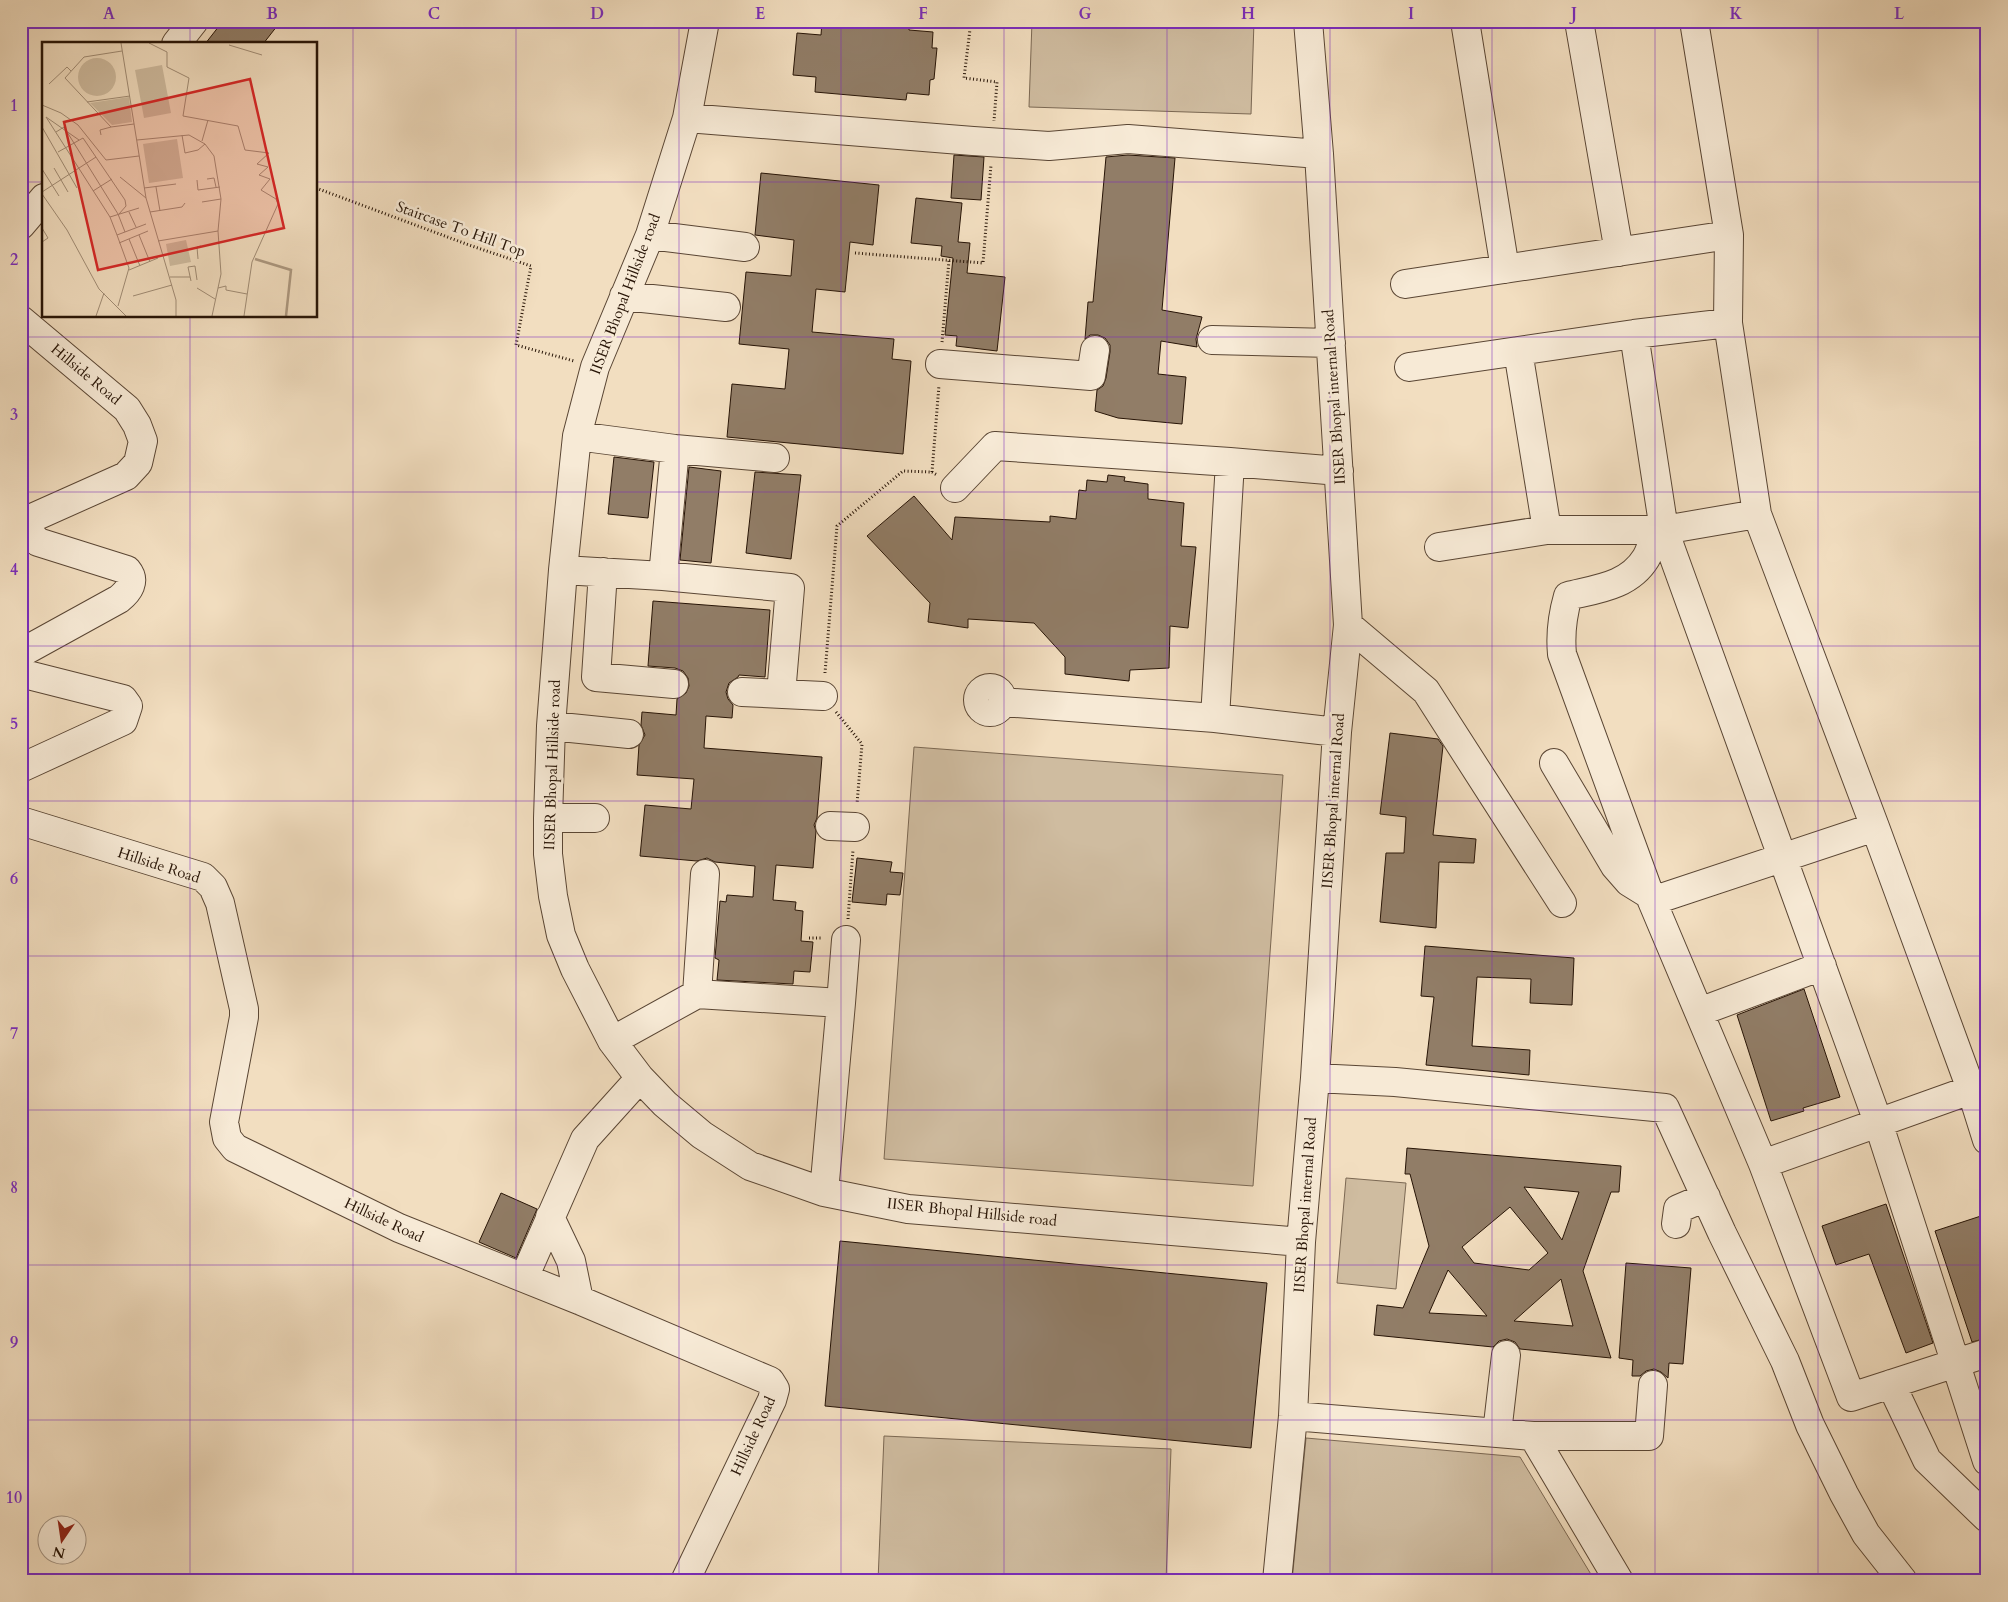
<svg xmlns="http://www.w3.org/2000/svg" width="2008" height="1602" font-family="Cardo,serif">
<rect width="100%" height="100%" fill="#f2dec0"/>
<filter id="stains"><feTurbulence type="fractalNoise" baseFrequency=".004" numOctaves="4"/><feColorMatrix values="0 0 0 0 .2 0 0 0 0 .09 0 0 0 0 .02 0 0 0 .5 -.17"/></filter>
<radialGradient id="worn" r=".72"><stop offset=".6" stop-color="#630" stop-opacity="0"/><stop offset="1" stop-color="#630" stop-opacity=".3"/></radialGradient>
<!-- green -->
<path fill="#cfbca0" stroke="#7b6853" d="M1032,21H1254L1251,114L1029,107Z
M914,747L1283,775L1253,1186L884,1159Z
M1346,1178L1406,1183L1396,1289L1337,1283Z
M884,1436L1171,1449L1166,1581H878Z
M1306,1438L1520,1457L1595,1581H1292Z"/>
<!-- building -->
<path fill="#917d67" stroke="#271406" fill-rule="evenodd" d="M223,21H281L263,44H205Z
M822,21L909,28V30L933,32L932,48H937L934,79L930,80L929,95L907,93L906,100L815,92L816,77L793,75L797,33L821,35Z
M954,155L984,157L981,200L951,198Z
M1128,155L1175,158L1162,310L1202,317L1196,339L1197,347L1161,341L1158,374L1186,377L1182,424L1118,418L1095,411L1097,390L1103,386L1106,378L1110,352V345L1105,338L1098,335H1090L1085,339L1088,302H1093L1106,157Z
M761,173L879,185L873,245L850,242L845,292L816,289L812,332L894,339L892,359L911,361L903,454L727,437L732,384L785,389L789,349L739,344L746,272L791,276L794,240L755,235Z
M916,198L962,203L958,242L970,243L967,273L1005,277L997,351L956,346L957,336L945,335L953,258L941,256L942,246L911,243Z
M614,457L654,462L648,518L608,514Z
M689,467L721,471L711,563L680,560Z
M755,472L801,475L791,559L746,553Z
M1108,475L1125,477L1124,481L1148,484V499L1184,503L1181,546L1196,547L1188,628L1170,626L1169,668L1130,670L1129,681L1065,674V657L1034,623L968,619V628L928,622L930,603L867,536L914,496L952,540L955,517L1050,522V516L1076,519L1079,490L1086,491L1087,480L1107,482Z
M653,601L770,610L765,677L739,675L738,677L729,683L726,692L728,699L733,705L732,718L706,716L704,748L822,757L817,818L814,825L816,831L813,868L776,865L773,900L796,902L795,910L803,911L801,941L813,942L810,972L794,971L793,984L717,980L719,960L715,958L720,901L726,902L727,895L753,897L755,866L715,862L707,858L697,861L640,856L645,805L691,809L694,779L637,775L639,745L645,735L641,725L642,712L676,715L677,699L686,693L689,686L688,678L683,671L675,668L648,666Z
M1390,733L1438,739L1443,746L1433,835L1476,839L1474,863L1439,862L1436,928L1380,922L1386,853H1404L1406,817L1380,814Z
M857,858L892,862L890,872L903,873L900,895L887,894L886,905L852,902Z
M1425,946L1574,958L1572,1005L1530,1003L1531,979L1477,977L1472,1046L1530,1050L1529,1075L1426,1065L1434,997L1421,996Z
M1804,989L1840,1097L1803,1108L1804,1111L1771,1121L1737,1015Z
M1407,1148L1621,1166L1619,1192H1611L1583,1271L1611,1358L1520,1349L1515,1342L1507,1339L1499,1341L1493,1347L1374,1335L1377,1305L1403,1308L1429,1246L1410,1174H1405ZM1524,1187L1579,1192L1562,1240ZM1510,1207L1548,1253L1529,1270L1474,1263L1462,1247ZM1448,1270L1487,1316L1429,1313ZM1561,1279L1573,1326L1514,1321Z
M501,1193L537,1209L516,1258L479,1242Z
M1886,1204L1933,1343L1906,1353L1869,1254L1836,1265L1822,1226Z
M1987,1214V1338L1972,1342L1935,1231Z
M840,1241L1267,1283L1251,1448L825,1406Z
M1626,1263L1691,1268L1683,1364L1669,1363L1668,1378L1661,1372L1654,1369L1646,1371L1640,1376H1632L1633,1360L1619,1358Z"/>
<g fill="none" stroke-linecap="round" stroke-linejoin="round">
<!-- minor casing -->
<g stroke="#5a4634" stroke-width="30">
<path id="minor" d="M705,21L687,118L650,235L595,367L577,436L563,570L551,726L548,818V854L553,896L561,935L575,969L612,1041L640,1078L665,1104L702,1135L750,1166L824,1192L908,1209L1301,1242
M1465,21L1505,269
M1579,21L1619,252
M1694,21L1729,235L1728,323L1757,514L1875,827L1971,1089L1987,1140
M176,44L194,21
M687,118L973,141L1049,146L1128,139L1319,154
M21,225L44,198
M650,235L745,247
M1405,284L1729,235
M624,296L726,307
M21,320L127,409L137,425L143,441L138,463L126,476L32,518L26,525L27,531L38,542L127,570C136,581 129,591 119,599L21,653
M1634,334L1664,530L1878,1122L1987,1461
M1212,340L1331,343
M1518,351L1547,530
M940,364L1091,376L1095,350
M1409,367L1634,334L1728,323
M577,436L675,449L775,458
M955,488L995,446L1230,462L1339,471
M1657,529C1653,539 1651,550 1646,558C1629,586 1597,589 1568,596C1562,617 1560,633 1562,654L1652,901L1763,1164L1851,1397L1987,1353
M1439,547L1547,530H1664L1757,514
M563,570L663,576L790,588L781,694
M603,572L596,677L674,684
M663,576L675,449
M1348,625L1426,691L1562,903
M21,671L28,675L123,699L128,706L123,721L21,768
M978 700a12 12 0 1 1 24 0a12 12 0 1 1-24 0Z
M742,692L823,696
M1002,702L1215,718L1337,732
M1215,718L1230,462
M551,726L629,734
M1554,763L1615,866L1629,882L1650,895
M548,818H595
M21,821L203,877L213,887L220,903L244,1009V1017L224,1122L227,1138L235,1148L399,1228L579,1300L770,1381L775,1389L772,1400L685,1581
M830,826L855,827
M1652,901L1875,827
M697,994L705,874
M841,1003L846,940
M1699,1012L1822,966
M612,1041L697,994L841,1003L824,1192
M1315,1078L1395,1082L1665,1108L1722,1233L1785,1361L1810,1425L1844,1494L1866,1534L1903,1581
M1763,1164L1987,1084
M550,1217L571,1261L579,1300
M1676,1224L1678,1209L1706,1197
M524,1278L585,1139L640,1078
M1891,1384L1927,1460L1987,1518
M1293,1416L1533,1436L1619,1581
M1497,1433L1506,1355
M1533,1436H1649L1653,1385
M1277,1581L1293,1416L1301,1242L1315,1078L1337,732L1348,625L1319,154L1308,21"/>
</g>
<!-- path -->
<path stroke="#271406" stroke-width="3" stroke-dasharray="1 2.5" stroke-linecap="butt" d="M971,21L964,78L997,82L994,121
M316,188L469,245L531,266L516,345L574,361
M855,253L983,263L991,165
M942,342L949,260
M932,472L939,385
M825,673L837,526L903,471L932,472L937,475
M836,712L862,744L857,804
M848,919L853,850
M809,938H823"/>
<!-- minor -->
<use href="#minor" stroke="#f7ead6" stroke-width="28"/>
</g>
<!-- grid -->
<path fill="none" stroke="#7b2cbf" stroke-width="1" stroke-opacity="0.55" d="M190,21V44M353,21V1581M516,21V1581M679,21V1581M841,21V1581M1004,21V1581M1167,21V1581M1330,21V1581M1492,21V1581M1655,21V1581M1818,21V1581M21,182H44M316,182H1987M190,316V1581M21,337H1987M21,492H1987M21,646H1987M21,801H1987M21,956H1987M21,1110H1987M21,1265H1987M21,1420H1987"/>
<g text-anchor="middle" stroke-width="5" stroke-linejoin="round" paint-order="stroke">
<!-- street labels -->
<g font-size="15" fill="#271406" stroke="#f7ead6">
<text transform="translate(461 229) rotate(20)" y="5">Staircase To Hill Top</text>
<text transform="translate(625 294) rotate(-69)" y="5">IISER Bhopal Hillside road</text>
<text transform="translate(86 374) rotate(40)" y="5">Hillside Road</text>
<text transform="translate(1334 397) rotate(-94)" y="5">IISER Bhopal internal Road</text>
<text transform="translate(552 765) rotate(-88)" y="5">IISER Bhopal Hillside road</text>
<text transform="translate(1333 801) rotate(-86)" y="5">IISER Bhopal internal Road</text>
<text transform="translate(159 865) rotate(18)" y="5">Hillside Road</text>
<text transform="translate(1305 1205) rotate(-86)" y="5">IISER Bhopal internal Road</text>
<text transform="translate(972 1212) rotate(6)" y="5">IISER Bhopal Hillside road</text>
<text transform="translate(384 1220) rotate(25)" y="5">Hillside Road</text>
<text transform="translate(753 1436) rotate(-65)" y="5">Hillside Road</text>
</g>
</g>
<!-- overview -->
<g transform="translate(42 42)">
<rect width="275" height="275" fill="#f2dec0"/>
<path d="M36 35a19 19 0 1 1 38 0a19 19 0 1 1-38 0ZM120,23L129,71L102,76L93,28ZM87,55L90,80L70,83L48,61ZM135,97L141,136L107,141L101,102ZM144,198L149,220L128,224L124,202Z" fill="#cfbca0"/>
<path fill="none" stroke="#ad9981" stroke-width="2.5" d="M213,217L249,228L244,274"/>
<path fill="none" stroke="#a18d76" stroke-width="1" d="M79,1L104,156L134,258V274M107,1L125,10V25L147,36L141,74L196,84L203,108L227,111L215,122L226,125L217,133L228,137L219,148L234,157L236,162L210,220L202,274M187,3L220,13M80,9L42,15L23,36L69,85L92,82M7,42L25,25L29,29M45,60L88,54M0,63L19,71L36,83L64,118L97,114M4,75L68,175L75,193L87,226L76,264M4,75L37,98M0,85L35,146M14,90L22,85L76,172L83,190M59,93L58,88L69,85M140,93L143,111L156,108L163,102M95,98L147,93L163,102L172,114L179,157L176,189L179,232L170,274M160,99L166,78M16,110L41,96L83,158L84,164L77,172M12,126L26,150M0,127L17,154M78,135L104,156M165,137L172,136L174,145M155,138L156,148L178,145M114,145L118,169M102,146L134,142M51,149L70,137M0,150L54,115M0,152L25,188L57,247L84,274M160,160L179,157M87,170L94,185M108,170L140,165L143,161M68,175L97,166M0,186L6,196L0,200M75,193L104,182M97,193L108,220M87,197L98,224M116,199L176,189M77,201L106,189M156,217L155,205L159,204M87,228L116,216M128,235H148M149,239L146,225L153,224L155,238M155,246L173,257M176,246L184,244V248L205,252M91,254L130,243M54,274L62,251"/>
<path fill="#d62828" fill-opacity="0.15" stroke="#d62828" stroke-width="2.5" d="M208,37L242,186L56,228L22,80Z"/>
<rect width="275" height="275" fill="none" stroke="#271406" stroke-width="2.5"/>
</g>
<!-- margin -->
<rect width="2008" height="1602" fill="none" stroke="#f2dec0" stroke-width="55"/>
<!-- north arrow -->
<g transform="translate(62 1540) rotate(193)"><circle r="24" fill="#f7ead6" stroke="#a49483"/>
<path d="M0-4L9 19L0 12L-9 19Z" fill="#8f2418"/>
<text y="-8" font-size="14" font-weight="bold" text-anchor="middle" fill="#271406">N</text>
</g>
<rect x="28" y="28" width="1952" height="1546" fill="none" stroke="#7b2cbf" stroke-width="2"/>
<g font-size="16" text-anchor="middle" font-weight="bold" fill="#7b2cbf">
<text x="109" y="19">A</text>
<text x="272" y="19">B</text>
<text x="434" y="19">C</text>
<text x="597" y="19">D</text>
<text x="760" y="19">E</text>
<text x="923" y="19">F</text>
<text x="1085" y="19">G</text>
<text x="1248" y="19">H</text>
<text x="1411" y="19">I</text>
<text x="1574" y="19">J</text>
<text x="1736" y="19">K</text>
<text x="1899" y="19">L</text>
<text x="14" y="111">1</text>
<text x="14" y="265">2</text>
<text x="14" y="420">3</text>
<text x="14" y="575">4</text>
<text x="14" y="729">5</text>
<text x="14" y="884">6</text>
<text x="14" y="1039">7</text>
<text x="14" y="1193">8</text>
<text x="14" y="1348">9</text>
<text x="14" y="1503">10</text>
</g>
<rect width="100%" height="100%" filter="url(#stains)"/>
<rect width="100%" height="100%" fill="url(#worn)"/>
</svg>
